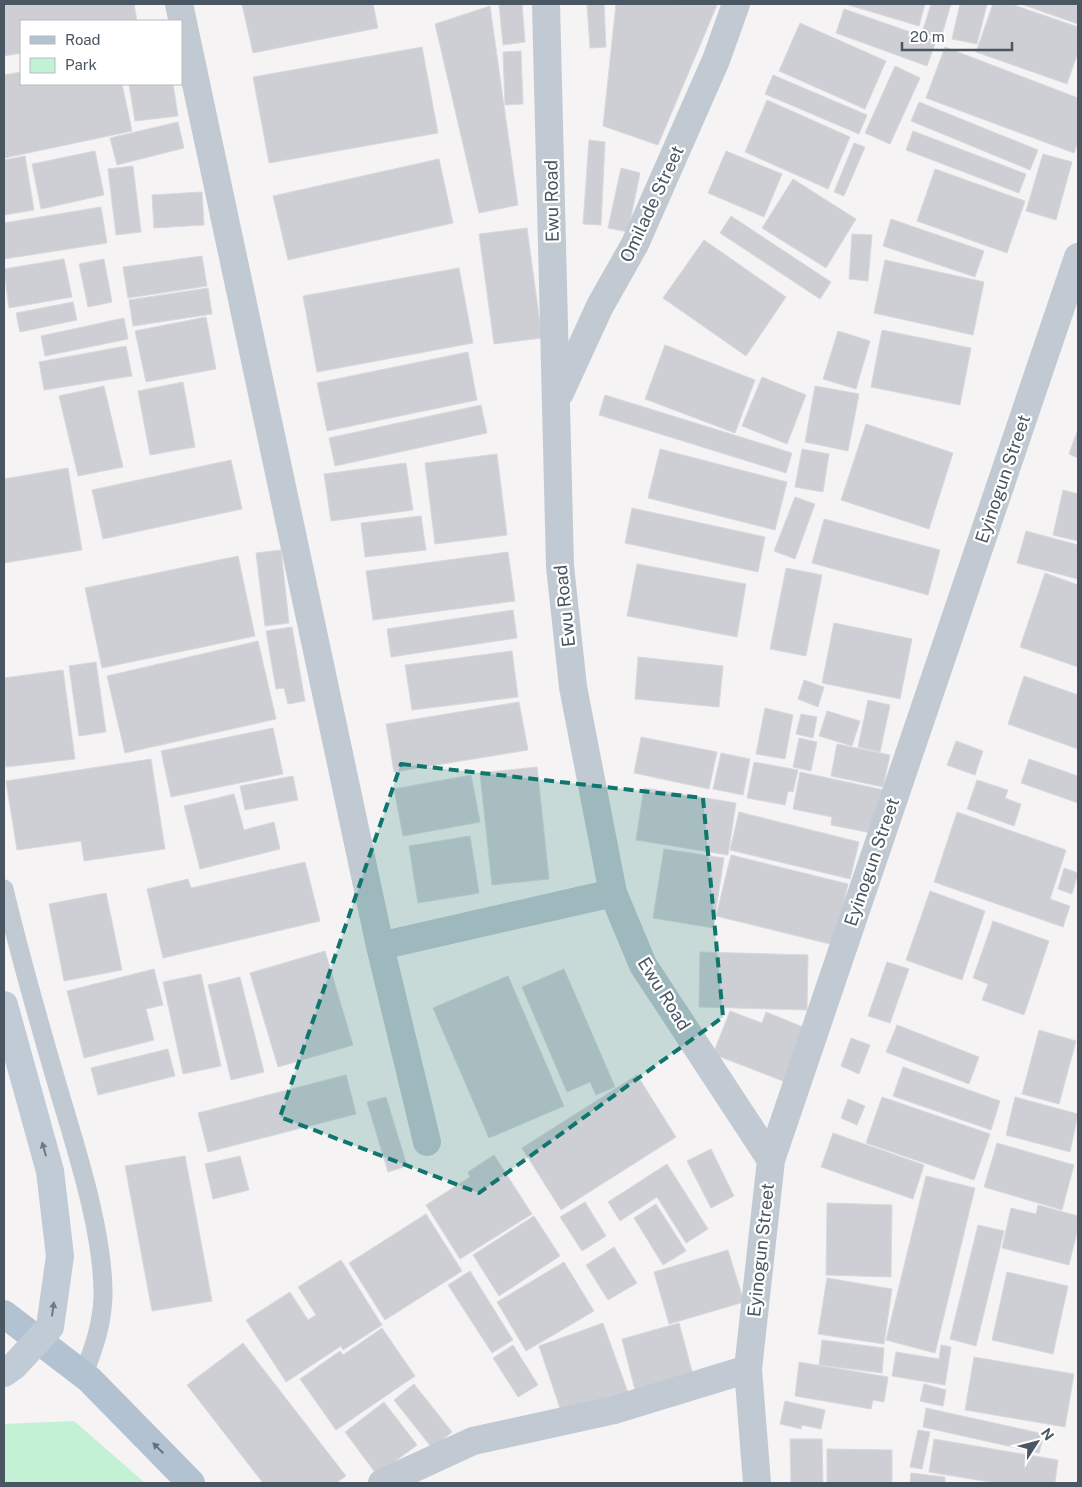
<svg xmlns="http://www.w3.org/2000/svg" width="1082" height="1487" font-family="'Public Sans',sans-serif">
<rect width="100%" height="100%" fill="#f5f3f3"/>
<!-- green -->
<path fill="#c3f1d5" d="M74,1421L145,1483H4V1424Z"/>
<!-- building -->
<path fill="#cdcfd5" stroke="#d7d9de" d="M4,4H134L137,21H21V53L4,56Z
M242,4H373L378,28L253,53Z
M499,4H522L525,42L503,45Z
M587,4H604L606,47L590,48Z
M616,4L717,5L658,145L603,126Z
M845,4H925L919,26Z
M931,4H951L941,38L922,33Z
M960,4H987L977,44L952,39Z
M993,4H1011L1078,27V52L1067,84L976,52Z
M1021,4H1078V24Z
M490,6L518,205L479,213L435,24Z
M844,9L936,41L927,66L836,33Z
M800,23L886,61L865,109L779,71Z
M422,47L438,133L269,163L253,77Z
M945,47L1078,98V142L1074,153L926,98Z
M521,51L523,104L505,105L503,52Z
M895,66L920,78L890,144L865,133Z
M21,72V84H122L132,131L4,158V75Z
M773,75L867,115L859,134L765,94Z
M129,84H173L178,116L135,121Z
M767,100L850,137L828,189L745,152Z
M919,102L1038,150L1030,170L911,121Z
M178,122L184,148L117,165L110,138Z
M913,131L1026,174L1019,193L906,150Z
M589,140L605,142L601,225L583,224Z
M854,143L865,147L844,196L834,192Z
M95,151L104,195L41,209L32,164Z
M726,151L782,174L764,217L708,193Z
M1043,154L1072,162L1056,220L1026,211Z
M25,156L34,210L4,215V160Z
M439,159L453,223L288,260L273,196Z
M133,166L141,232L116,235L108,169Z
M621,168L640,173L628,232L608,228Z
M935,169L1025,201L1007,253L917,221Z
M793,179L856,219L826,268L762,228Z
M202,192L204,225L154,228L152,195Z
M101,207L107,243L4,259V223Z
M731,216L831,282L820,299L720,233Z
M891,219L984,251L975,277L883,246Z
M527,228L542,338L494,344L479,234Z
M852,234L872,235L868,281L849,279Z
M704,240L786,297L746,356L663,298Z
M202,256L207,286L128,298L123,267Z
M64,259L72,297L9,308L4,269Z
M104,259L112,302L88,307L79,264Z
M885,260L984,282L973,335L874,313Z
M459,268L473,343L317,372L303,296Z
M208,288L212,314L133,326L129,300Z
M73,302L77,320L20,332L16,313Z
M206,317L216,369L146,382L135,331Z
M124,318L128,339L45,356L41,336Z
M882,330L971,348L960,405L871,387Z
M838,331L870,341L856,389L823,379Z
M665,345L755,380L735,433L645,399Z
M126,346L132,376L44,390L39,362Z
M468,352L477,400L327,431L317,383Z
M762,377L806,395L787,444L742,426Z
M183,382L195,447L150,455L138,391Z
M104,386L123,467L78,476L59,396Z
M815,386L859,394L848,451L805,442Z
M605,395L792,453L786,473L599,415Z
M481,405L487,433L335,466L329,438Z
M866,424L953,453L929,529L841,500Z
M1078,429V458L1069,454Z
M660,449L787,482L775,530L648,498Z
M802,449L829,454L823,492L795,487Z
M497,454L507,535L435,544L425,463Z
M231,460L242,509L103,539L92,490Z
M406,463L413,510L331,521L324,474Z
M68,468L82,550L4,563V479Z
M1063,490L1078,494V541L1053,535Z
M795,497L815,504L795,559L774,551Z
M632,508L765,537L758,572L625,543Z
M421,516L426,550L365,557L361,523Z
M824,519L940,550L928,595L812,563Z
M1026,531L1078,545V579L1017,563Z
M281,550L289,623L265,626L256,553Z
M508,552L515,601L373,620L366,571Z
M238,556L255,636L102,668L85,588Z
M637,564L746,584L737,637L627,616Z
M786,568L822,575L806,656L770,649Z
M1045,573L1078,585V667L1020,647Z
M513,610L517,638L391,657L387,629Z
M834,623L912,639L900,699L822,683Z
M292,627L305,701L288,704L284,688L276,689L266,631Z
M258,641L276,719L125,753L107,676Z
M512,651L518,697L412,710L405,665Z
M638,657L723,666L719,707L635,699Z
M96,662L106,732L79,736L69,666Z
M63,670L75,759L6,767L4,749V678Z
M1024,676L1078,695V749L1008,724Z
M804,680L824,687L818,707L798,699Z
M868,700L890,705L880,752L858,747Z
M519,702L528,750L394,772L386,724Z
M765,708L793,715L785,759L756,754Z
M827,711L860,721L852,746L819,736Z
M801,714L817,717L813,738L796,734Z
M273,728L283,774L171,797L161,751Z
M641,737L717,752L709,789L634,773Z
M799,738L817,742L811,771L793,767Z
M956,741L983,751L975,775L947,765Z
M837,744L890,755L883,787L831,776Z
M721,753L750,759L743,795L713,789Z
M151,759L165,849L84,861L81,841L17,850L6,781Z
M1029,759L1078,776V803L1021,783Z
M754,762L798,770L793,792L788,791L785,805L747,798Z
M537,767L549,879L492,885L480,773Z
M800,772L884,790L876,834L831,825L832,817L793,809Z
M471,775L480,822L403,836L394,789Z
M293,776L298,800L245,810L240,786Z
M977,780L1008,790L1005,798L1021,804L1014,826L967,809Z
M644,788L736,803L728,855L636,840Z
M234,794L244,830L274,822L280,849L200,869L184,806Z
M739,812L859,842L850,879L730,850Z
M957,812L1066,850L1050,899L1070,906L1063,927L934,882Z
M470,836L479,893L418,903L409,846Z
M664,849L724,858L713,928L653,918Z
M731,855L848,884L834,945L716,916Z
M305,862L320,921L163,958L147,889L188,879L191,888Z
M1064,868L1078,873L1072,894L1058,889Z
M930,891L985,911L962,980L906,960Z
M106,893L122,970L64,981L49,904Z
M993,921L1049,941L1024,1015L982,1000L988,984L973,978Z
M325,951L353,1045L278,1067L250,973Z
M700,952L808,955L807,1010L699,1007Z
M887,962L909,969L890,1023L868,1016Z
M154,969L163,1005L146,1009L154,1040L84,1058L67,991Z
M564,969L615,1087L596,1095L590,1082L567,1092L522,987Z
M201,974L221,1066L183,1074L163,982Z
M508,976L564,1106L489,1138L433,1008Z
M240,977L264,1072L231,1080L208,985Z
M730,1011L762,1023L766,1012L808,1029L788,1083L713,1054Z
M897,1025L979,1057L969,1084L886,1052Z
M1039,1030L1076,1041L1059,1104L1022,1094Z
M851,1038L870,1045L859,1074L841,1066Z
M168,1049L175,1076L98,1095L91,1068Z
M903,1067L1000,1101L991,1130L893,1096Z
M346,1075L356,1114L208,1152L198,1113Z
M637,1075L676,1137L561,1210L522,1148Z
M386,1097L407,1166L388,1172L367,1102Z
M882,1097L990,1134L974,1180L866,1143Z
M1015,1097L1078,1114L1070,1152L1006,1135Z
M848,1099L865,1106L857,1125L841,1118Z
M833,1133L924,1165L913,1199L821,1167Z
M997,1143L1074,1165L1062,1210L984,1187Z
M711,1149L734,1196L711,1208L687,1161Z
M494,1155L532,1214L460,1259L426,1205L470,1177L468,1172Z
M185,1156L212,1301L152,1311L125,1166Z
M240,1156L249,1190L213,1199L205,1164Z
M667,1164L708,1229L686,1243L657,1197L620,1221L608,1202Z
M926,1176L975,1188L935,1353L886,1340Z
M585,1202L606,1236L582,1251L560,1217Z
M827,1203L892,1205L891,1277L826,1275Z
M656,1204L686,1251L663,1265L634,1218Z
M1038,1205L1078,1216V1228L1069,1265L1002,1248L1011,1208L1036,1214Z
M426,1214L462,1271L385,1320L349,1263Z
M534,1216L560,1256L499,1296L473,1255Z
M978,1225L1004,1231L976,1346L950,1339Z
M614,1247L637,1283L608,1300L586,1265Z
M728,1250L744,1302L669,1324L654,1272Z
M341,1260L382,1325L343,1350L341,1346L286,1382L246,1320L290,1292L308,1320L316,1315L298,1287Z
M564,1262L594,1311L526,1351L497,1302Z
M470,1271L513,1340L492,1353L448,1285Z
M1007,1272L1068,1286L1053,1354L992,1340Z
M827,1278L892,1289L884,1344L818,1334Z
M603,1323L630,1398L564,1420L539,1346Z
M679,1323L693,1375L635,1390L622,1339Z
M382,1328L415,1376L336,1430L300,1379L340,1351L343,1355Z
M822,1340L884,1348L882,1373L819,1365Z
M243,1343L346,1476L336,1483H263L187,1385Z
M513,1345L538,1385L518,1397L493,1358Z
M941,1345L951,1347L945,1385L892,1376L896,1352L939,1359Z
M974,1357L1074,1374L1065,1427L965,1410Z
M799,1362L888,1377L884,1402L873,1400L871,1409L795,1396Z
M414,1384L452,1432L432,1448L394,1400Z
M924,1384L946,1390L943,1406L920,1401Z
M785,1401L825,1410L821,1429L802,1425L801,1429L780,1424Z
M384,1402L417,1445L377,1475L345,1432Z
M926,1408L1044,1434L1039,1453L923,1427Z
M918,1430L930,1432L922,1469L910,1467Z
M790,1439H822L823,1483H791Z
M934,1439L1058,1460L1055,1483H996L929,1472Z
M827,1449L892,1450V1483H827Z
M911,1473L945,1477V1483H910Z"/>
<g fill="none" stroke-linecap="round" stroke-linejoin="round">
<!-- lane -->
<path stroke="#c1cad2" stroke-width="19" d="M4,889C21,960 41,1030 62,1101C79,1158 104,1237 103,1297C102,1324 94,1348 84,1373L89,1379"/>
<!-- street -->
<path stroke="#c1cad2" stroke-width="28" d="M179,4L380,946L427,1142
M546,4L560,566L573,687L613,893L643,965L771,1160
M560,393L600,306L635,244L716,60L736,4
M380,946L613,893
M382,1483L473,1441L614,1410L748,1369
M757,1483L748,1369L771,1160L1078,257"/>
<!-- primary -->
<path stroke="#b3c2d1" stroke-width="28" d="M4,1314L89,1379L191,1483"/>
<!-- secondary-bridge -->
<path stroke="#c1cbd6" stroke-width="28" d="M4,1005L50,1171L60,1256L50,1327L14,1366L4,1373"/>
</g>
<!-- one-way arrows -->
<defs><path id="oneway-solid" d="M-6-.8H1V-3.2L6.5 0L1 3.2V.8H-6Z" transform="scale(1.25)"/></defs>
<g fill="#6e7984">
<use href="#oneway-solid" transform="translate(44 1149) rotate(-106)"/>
<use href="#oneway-solid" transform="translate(53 1309) rotate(-82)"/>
</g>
<use fill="#64717d" href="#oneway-solid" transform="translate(158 1448) rotate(-135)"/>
<!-- marked area -->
<path fill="#0f766e" fill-opacity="0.2" stroke="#0f766e" stroke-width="4" stroke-dasharray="10 6" stroke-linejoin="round" d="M401,764L703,798L723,1017L479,1193L280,1117Z"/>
<g text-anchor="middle" stroke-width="4.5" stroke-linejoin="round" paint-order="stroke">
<!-- street labels -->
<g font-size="18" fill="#4a5661" stroke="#fff">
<text transform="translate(552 201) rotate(-91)" y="6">Ewu Road</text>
<text transform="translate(652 204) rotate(-65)" y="6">Omilade Street</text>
<text transform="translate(1003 479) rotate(-71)" y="6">Eyinogun Street</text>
<text transform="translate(565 606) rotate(-96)" y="6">Ewu Road</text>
<text transform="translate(872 862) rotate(-71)" y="6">Eyinogun Street</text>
<text transform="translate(664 994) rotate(58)" y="6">Ewu Road</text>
<text transform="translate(761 1250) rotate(-84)" y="6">Eyinogun Street</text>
</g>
</g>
<!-- border -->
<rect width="1082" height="1487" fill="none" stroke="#4a5661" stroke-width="10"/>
<!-- legend -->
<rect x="20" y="20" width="162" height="65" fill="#ffffff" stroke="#b7bbc0"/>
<rect x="30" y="36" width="25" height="8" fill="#b3c2d1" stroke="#b7bbc0"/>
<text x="65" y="45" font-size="15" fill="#4a5661">Road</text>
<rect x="30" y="58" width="25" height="15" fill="#c3f1d5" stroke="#b7bbc0"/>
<text x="65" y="70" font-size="15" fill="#4a5661">Park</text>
<!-- north arrow -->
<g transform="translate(1037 1442) rotate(54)" stroke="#ffffff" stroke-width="4" paint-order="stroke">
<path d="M0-4L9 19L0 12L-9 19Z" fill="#4a5661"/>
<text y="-8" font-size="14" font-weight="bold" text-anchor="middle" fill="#4a5661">N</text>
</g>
<!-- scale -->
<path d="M902 42v8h110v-8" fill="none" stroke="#4a5661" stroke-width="2.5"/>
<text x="910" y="42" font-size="15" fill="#4a5661" stroke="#ffffff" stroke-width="4" paint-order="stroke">20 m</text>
</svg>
